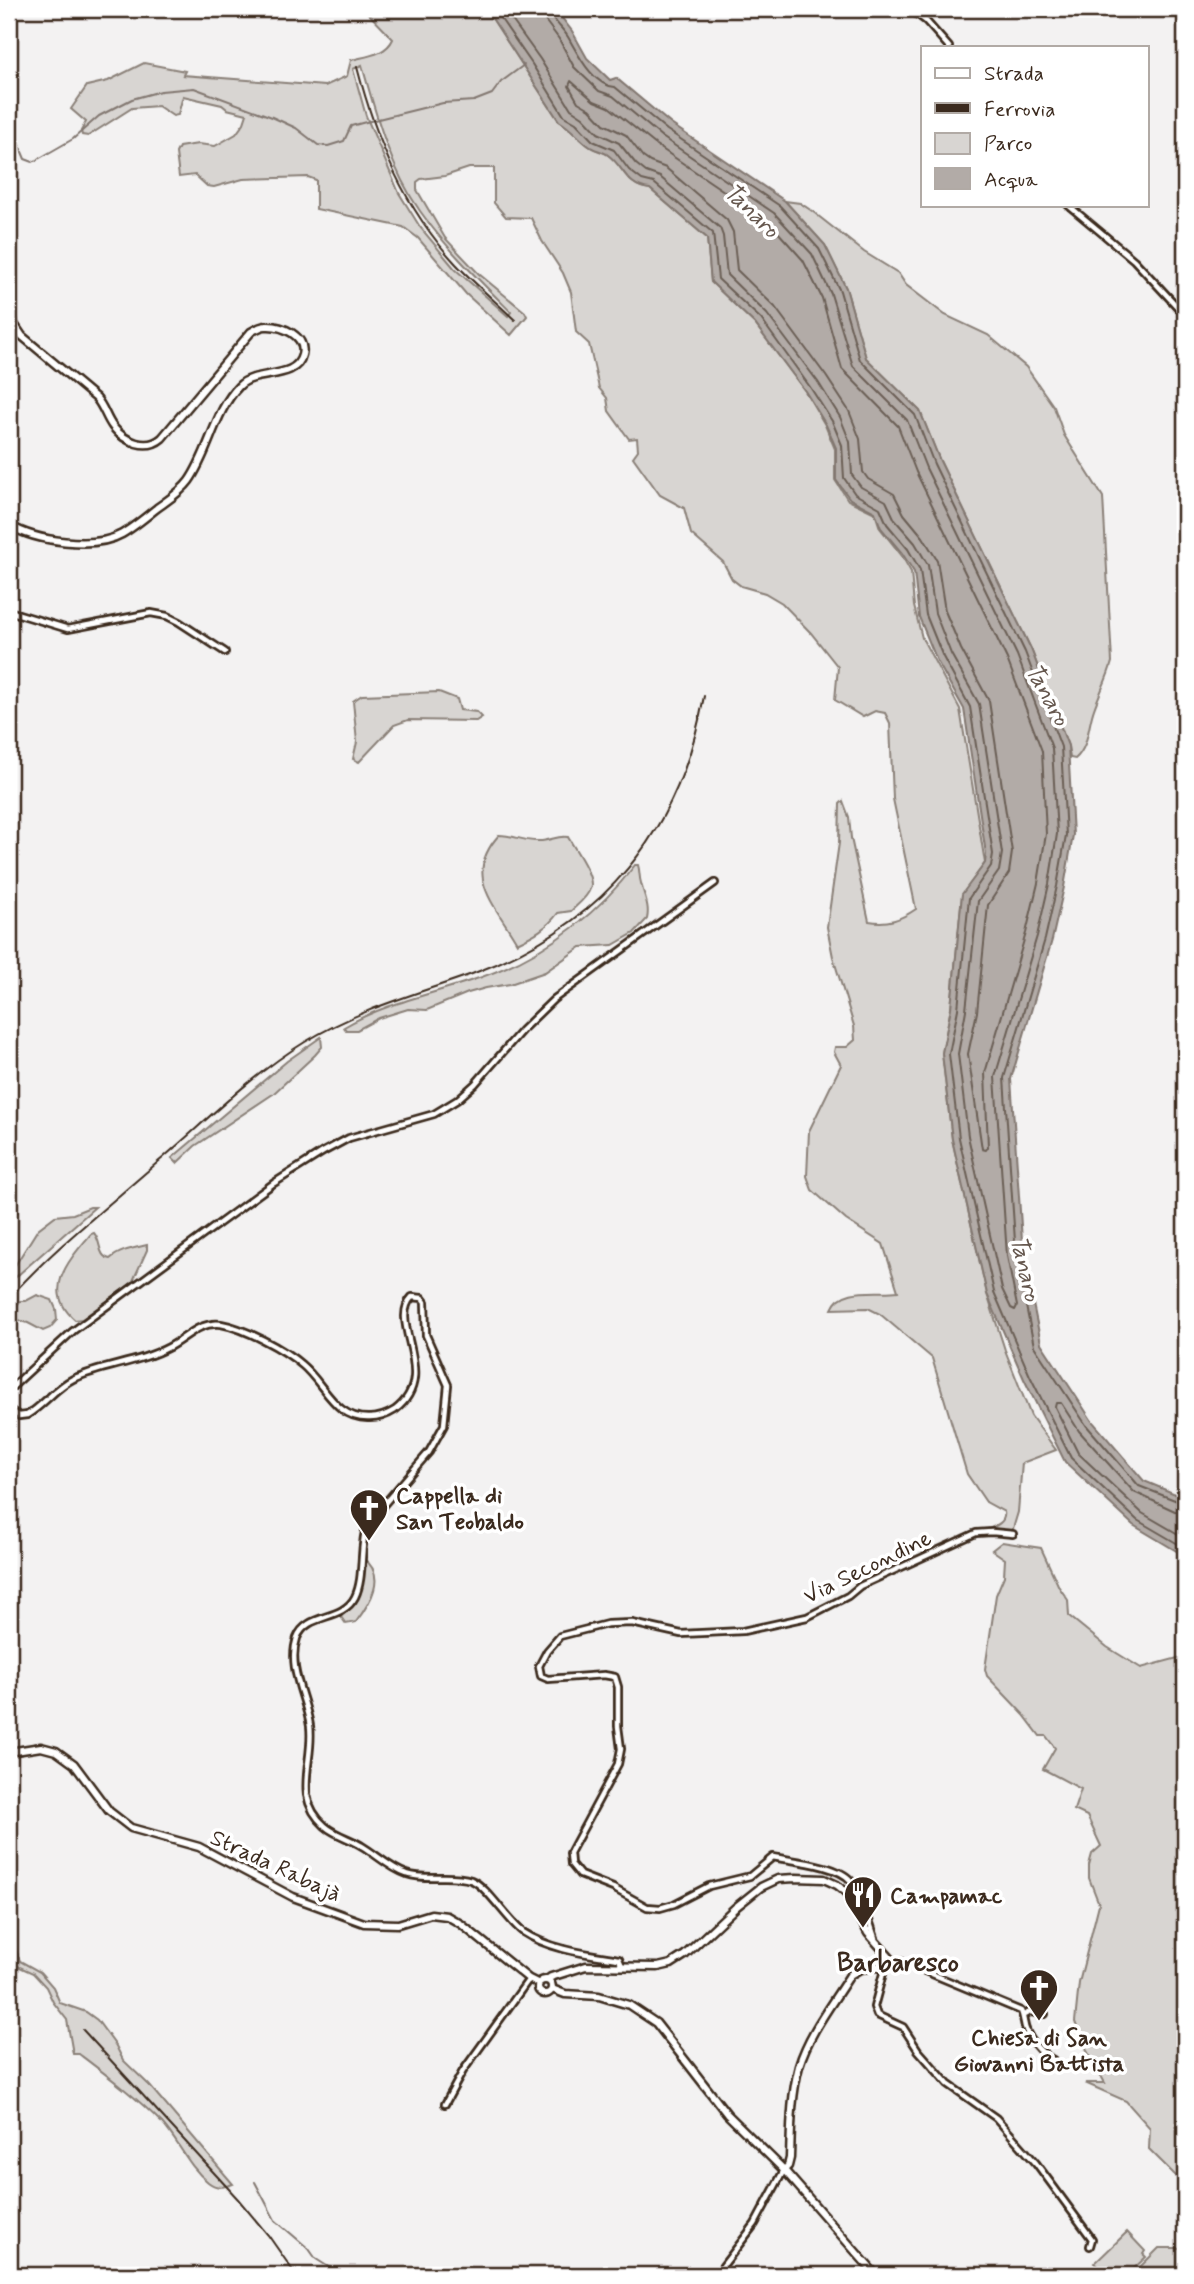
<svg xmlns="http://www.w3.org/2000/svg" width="1194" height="2284" font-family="Mynerve,sans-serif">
<rect width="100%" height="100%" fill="#f3f2f2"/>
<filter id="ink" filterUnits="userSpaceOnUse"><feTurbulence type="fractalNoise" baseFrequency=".0143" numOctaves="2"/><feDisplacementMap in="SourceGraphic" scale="14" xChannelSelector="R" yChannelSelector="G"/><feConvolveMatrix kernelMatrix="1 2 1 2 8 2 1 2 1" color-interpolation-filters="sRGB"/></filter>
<g filter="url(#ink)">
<!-- green -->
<path fill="#d8d5d2" stroke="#8a8078" stroke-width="2" fill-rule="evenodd" d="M364,9H486L559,121C571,128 578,138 589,146C594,150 603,151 608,155C625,167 625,186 650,189L707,238L711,282L755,324L805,391L825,425L835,449V480L848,500L875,513L880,528L902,556L911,572L914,606L922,638L960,709L985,863L962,895L951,1008L942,1053L952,1139L987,1294L1005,1350L1031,1416L1056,1450L1022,1463L1018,1512L1012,1532L988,1529C996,1526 1006,1522 1004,1512L986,1502L967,1474L932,1358L880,1314L868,1308L832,1309C841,1285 878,1294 898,1291L883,1244L846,1220L812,1190L807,1176L809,1131L841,1065L834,1052L835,1047H847L855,1040L854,1026L833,957L827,927L839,843L840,804L843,801L849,817L851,838L869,921C888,924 900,920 916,909L893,799L890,723L885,713L875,711L863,717L835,700L838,667L811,633L782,603L765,593L741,586L732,579L723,562L691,534L684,508L660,495L633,457L638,450L637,438L629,439L609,411L607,398L599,388L589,344L576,332L571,292L563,273L542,241L531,218L506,217L494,203V168H469L445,176L421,179L417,182V190L445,238L479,274L525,312L527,316L511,335L466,294L418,238L403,227L316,209V180L308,177L243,179L214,187L207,186L195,175L179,177L176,153L179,147L198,144L215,146L236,134L244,123L247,114L227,109L222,105L183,96L178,115L173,116L158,106L132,108L88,136L82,135L81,131L86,122L71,109L87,86L108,81L144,63L185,71L183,75L325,86L347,76L351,60C366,56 386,55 393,39ZM362,65C376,115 390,168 420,211C446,248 479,280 511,312L508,316L455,269L420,227L399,193L366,116L353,69Z
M785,201L800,203L812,211L864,252L898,273L906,285L945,315L988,335L1026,367L1054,407L1064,435L1103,497L1112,662C1107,680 1100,692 1094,709C1088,725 1089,747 1075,759L1070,758L1068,746L1031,649L940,461L920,411L866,358L846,288L825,245Z
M439,692L457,699L460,710L477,712L482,717L476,721L408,720L394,725L359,762L353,759L357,742L353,701L362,695Z
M499,835C513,835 526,842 539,841C550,841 558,835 568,837C574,848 596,878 590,889C587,898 577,905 571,911L558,913C547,928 534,935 517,943C495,904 462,876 499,835Z
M635,865H638C640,871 639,877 641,883C644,896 650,906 647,919L634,933L613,945L581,947L545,972L510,984L486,988L468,993L427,1010L408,1009L379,1018L357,1030H346L344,1027C383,1004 428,995 470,981C538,959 592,921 635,865Z
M321,1037L322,1047L315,1055L273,1094L195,1146L177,1163L172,1158L287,1061Z
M90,1207H95L9,1283V1275L38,1229L55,1216L73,1214Z
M94,1233C102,1242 97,1256 110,1259C120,1250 134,1248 147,1245V1250L132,1283L82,1319L75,1320C41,1290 69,1260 91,1234Z
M37,1295L52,1300L56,1309L57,1320L50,1328L43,1331L28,1323L15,1319L16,1307L20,1301H26Z
M1002,1542L1041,1548L1059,1587L1068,1600L1069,1616L1107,1647L1141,1668L1185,1656V2185L1149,2149L1150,2128L1126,2101L1085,2083H1105L1086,2049L1075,2022L1079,1983L1099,1904L1089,1878V1865L1092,1854L1101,1846L1087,1816L1074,1810L1081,1789L1043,1769L1055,1748L1046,1736H1040L1024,1715L987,1676L985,1669L996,1595L1004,1576L1005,1559L992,1550Z
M363,1558C388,1576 370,1603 356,1622L346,1624L341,1617C360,1600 362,1582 363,1558Z
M9,1936H11L20,1961L40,1972L53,1987L60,2003L86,2012L97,2020L116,2046L123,2060L149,2085L233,2184C224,2187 217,2189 208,2182C188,2166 179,2142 162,2123C136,2097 108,2076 79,2054H73L67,2020L53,2002L46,1987L33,1973L9,1962Z
M1127,2232L1145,2251L1143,2254L1146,2257L1127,2275H1107L1095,2263Z
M1159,2248H1185V2274L1171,2270L1165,2275H1132Z"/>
<!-- water -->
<path fill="#b2aba7" stroke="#827770" stroke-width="2" d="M486,9H555L572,31L587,58L610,80L616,78L671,124L785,201L825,245L846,288L866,358L920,411L940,461L1031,649L1068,746L1073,835L1064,887L1052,940L1011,1079L1023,1255L1041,1343L1092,1421L1144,1481L1185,1498V1556L1133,1525L1065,1462L1024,1379L987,1294L952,1139L942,1053L951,1008L962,894L985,863L986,854L964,709L937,661L919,617L914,572L902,553L881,528L875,512L850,499L836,480V448L826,425L805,391L755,324L711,282L707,238L650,189C625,186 625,167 608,155C603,151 594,150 589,146C578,138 571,128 559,121Z"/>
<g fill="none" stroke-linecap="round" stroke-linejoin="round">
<!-- shore -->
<path stroke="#6b5e55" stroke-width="2" d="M494,9L532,64L564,116L576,123L593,141L614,150L629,170L642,180L654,183L713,233L718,279L761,319L810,387L832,421L842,445L844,478L855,494L880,508L887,524L908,549L920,570L926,615L943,657L970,707L993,854L991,866L969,898L958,1009L949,1054L959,1138L994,1292L1030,1376L1071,1458L1137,1520L1185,1548
M504,9L540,59L571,109L583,117L598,133L619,143L636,164L646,172L660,177L720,228L723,236L727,275L767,314L818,382L840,417L850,442L852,475L861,487L886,501L895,520L915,543L928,565L935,613L951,654L979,704L1002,853L999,871L978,901L966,1010L958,1054L968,1136L1002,1289L1011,1308L1015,1310L1017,1306L1007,1256L995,1077L1037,936L1049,884L1057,834L1052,748L1017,655L926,468L907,420L853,366L831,294L812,254L774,213L662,137L613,96L599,91L574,67L559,39L544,19L541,9
M550,9C551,20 562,27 568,37C578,54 593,86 615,87L667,130L780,206L819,249L840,291L860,360L915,415L934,464L1025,652L1061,747L1066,835L1057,886L1045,939L1004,1078L1016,1256L1034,1346L1086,1425L1139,1486L1185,1504
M571,81L594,101L609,107L656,145L768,221L803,260L822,298L842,369L898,426L916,472L1007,659L1042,751L1046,834L1038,883L1026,933L985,1073L988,1147L986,1150L982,1149L968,1054L977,1012L988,905L1009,873L1012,852L989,701L961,649L945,611L937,560L923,537L904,514L894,494L868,479L863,472L860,439L849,411L826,376L775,307L737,270L733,232L727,220L666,168L650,162L643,157L626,135L604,124L590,109L578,102L569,86Z
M1185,1513L1177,1512L1134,1492L1079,1431L1061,1403H1056L1055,1407L1078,1453L1142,1513L1185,1538"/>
<!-- stream -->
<path stroke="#827770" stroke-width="2" d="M9,121L25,159L33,162L73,139L99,116L132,99L161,91L194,88L272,117L296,128L318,145L328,146L344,141L351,126L362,123L443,103L474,101L492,94L501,82L524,65
M255,2182L275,2220L309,2249L316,2259L341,2275"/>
<!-- minor casing -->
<g stroke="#3b2a1e" stroke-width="10">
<path id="minor" d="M910,9L926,21L949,47
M1068,205L1134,260L1185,315
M9,611L68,629L151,613L167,616L179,622L225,652
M9,1207L13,1211L9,1217
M9,1390L73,1331L274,1183L323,1152L349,1138L434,1114L457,1100L475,1084L522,1030L554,999L715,883
M9,1409L19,1416L27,1415C44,1405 55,1388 73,1379C103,1365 139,1363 169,1347C186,1338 200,1321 221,1324C244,1328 284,1349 302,1365C325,1384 335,1420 370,1418C379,1418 387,1415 395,1410C441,1375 387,1323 412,1297L422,1298L425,1302L426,1335L448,1385L444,1425L429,1452L367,1524C359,1546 365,1577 355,1597C342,1622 307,1612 297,1638C287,1668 306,1697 310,1726C313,1749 304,1772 307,1795C309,1807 316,1818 325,1826C335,1835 351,1839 362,1846C377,1855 391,1869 407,1874C427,1881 450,1873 471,1880C487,1886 507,1920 523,1932C550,1950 588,1954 619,1959L622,1966
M875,1938C869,1921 862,1894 851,1881C839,1865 793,1861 773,1857L750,1876L709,1886L674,1904L660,1908L647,1907L613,1888L580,1875L571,1864L570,1853L618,1764L621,1749L618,1726V1687L615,1677L604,1675L548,1679L541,1676L539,1666L547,1651L560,1636L607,1624L632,1623L681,1634L743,1631L807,1617L848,1596L860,1586L976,1533L992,1532L1013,1534
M892,1960L903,1962L1021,2011C1023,2015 1023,2018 1024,2022C1026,2037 1040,2053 1053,2060
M885,1966L874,2007L877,2015L903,2027L918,2050L948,2084L996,2118L1036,2163L1092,2239L1090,2246
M1024,2015L1030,2012L1045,2014
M445,2104L463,2071L529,1979
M716,2275L755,2224L784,2170"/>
</g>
<!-- tertiary casing -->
<g stroke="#3b2a1e" stroke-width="11">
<path id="tertiary" d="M9,1752L41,1747L56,1751L74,1764L109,1811L131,1828L199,1847L293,1897L364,1923L398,1924L431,1914L447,1916L461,1924L529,1979L539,1984
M547,1980L551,1977L586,1966L658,1967L671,1964L685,1955L736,1907L761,1887L778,1879L796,1878L824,1879L837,1885L847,1893L868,1933L892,1960L885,1966L860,1969L850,1975C832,2004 809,2033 799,2066C791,2096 791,2127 790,2158L788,2166L784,2170
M538 1987a7 7 0 1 1 14 0a7 7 0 1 1-14 0Z
M552,1989L565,1994L599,1996L629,2005L656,2023L727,2114L784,2170L876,2275"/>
</g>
<!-- secondary casing -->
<g stroke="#3b2a1e" stroke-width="11">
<path id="secondary" d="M9,302L14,324L22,336L96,398C104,407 106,418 113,427C125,442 147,451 162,438L251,332C256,329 261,326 266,326C282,325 307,336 302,355C296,381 255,369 239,386C215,410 209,453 189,481C181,492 168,500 157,508C146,517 134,527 122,534C94,550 35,541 9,525"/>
</g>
<!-- minor -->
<use href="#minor" stroke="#fff" stroke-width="4.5"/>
<!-- tertiary -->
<use href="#tertiary" stroke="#fff" stroke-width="6"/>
<!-- secondary -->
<use href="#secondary" stroke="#fff" stroke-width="6"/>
<!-- rail -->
<path stroke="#3b2a1e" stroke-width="2" d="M357,67C376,140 404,208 456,264C474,283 495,301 515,320
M9,1298C54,1248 108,1206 158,1162C206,1121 251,1075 305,1042C359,1009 414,995 472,974C603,925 679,834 704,696
M83,2030L238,2199L268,2235L296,2275"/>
</g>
</g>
<!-- icons -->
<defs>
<g id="church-pin" transform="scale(2.0125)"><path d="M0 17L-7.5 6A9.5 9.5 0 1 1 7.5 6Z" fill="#3b2a1e" stroke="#fff"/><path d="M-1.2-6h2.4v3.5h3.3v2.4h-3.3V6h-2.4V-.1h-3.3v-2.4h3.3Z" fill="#fff"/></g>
<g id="restaurant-pin" transform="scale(2.0125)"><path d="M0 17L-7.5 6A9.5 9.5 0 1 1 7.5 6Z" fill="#3b2a1e" stroke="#fff"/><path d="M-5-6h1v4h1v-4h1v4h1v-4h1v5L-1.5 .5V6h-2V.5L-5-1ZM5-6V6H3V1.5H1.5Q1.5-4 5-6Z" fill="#fff"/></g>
</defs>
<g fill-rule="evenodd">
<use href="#church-pin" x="369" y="1508"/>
<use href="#restaurant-pin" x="863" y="1895"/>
<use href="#church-pin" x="1039" y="1988"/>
</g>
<g text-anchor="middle" stroke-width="7" stroke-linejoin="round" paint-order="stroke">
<!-- poi labels -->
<g font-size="23" font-weight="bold" fill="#3b2a1e" stroke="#fff" text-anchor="start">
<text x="396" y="1503">Cappella di<tspan x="396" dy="26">San Teobaldo</tspan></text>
<text x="890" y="1903">Campamac</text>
<text x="1039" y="2045" text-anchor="middle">Chiesa di San<tspan x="1039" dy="26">Giovanni Battista</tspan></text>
</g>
<!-- street labels -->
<g font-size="23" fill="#3b2a1e" stroke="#fff">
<text transform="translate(867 1566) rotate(-26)" y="8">Via Secondine</text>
<text transform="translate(276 1865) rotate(25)" y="8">Strada Rabajà</text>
</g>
<!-- water labels -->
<g font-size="24" font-style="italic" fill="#65574e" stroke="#fff">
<text transform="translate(752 210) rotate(44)" y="8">Tanaro</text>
<text transform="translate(1048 694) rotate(61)" y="8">Tanaro</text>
<text transform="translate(1026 1268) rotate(77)" y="8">Tanaro</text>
</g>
<!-- quarter labels -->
<g font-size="26" font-weight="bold" fill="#3b2a1e" stroke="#fff">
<text x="898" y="1971">Barbaresco</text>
</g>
</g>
<!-- margin -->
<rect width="1194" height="2284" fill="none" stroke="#fff" stroke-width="35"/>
<rect x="18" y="18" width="1159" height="2249" fill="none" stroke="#3b2a1e" stroke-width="2.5" filter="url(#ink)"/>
<!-- legend -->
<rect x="921" y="46" width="228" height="161" fill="#ffffff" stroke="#b1aaa5" stroke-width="2"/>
<rect x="935" y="68" width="35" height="10" fill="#ffffff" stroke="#b1aaa5" stroke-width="2"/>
<text x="984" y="80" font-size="21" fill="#3b2a1e">Strada</text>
<rect x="935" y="103" width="35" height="10" fill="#3b2a1e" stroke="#b1aaa5" stroke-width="2"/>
<text x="984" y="116" font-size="21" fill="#3b2a1e">Ferrovia</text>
<rect x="935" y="133" width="35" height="21" fill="#d8d5d2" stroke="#b1aaa5" stroke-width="2"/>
<text x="984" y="150" font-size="21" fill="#3b2a1e">Parco</text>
<rect x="935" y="168" width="35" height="21" fill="#b2aba7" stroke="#b1aaa5" stroke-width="2"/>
<text x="984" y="186" font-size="21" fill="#3b2a1e">Acqua</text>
</svg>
